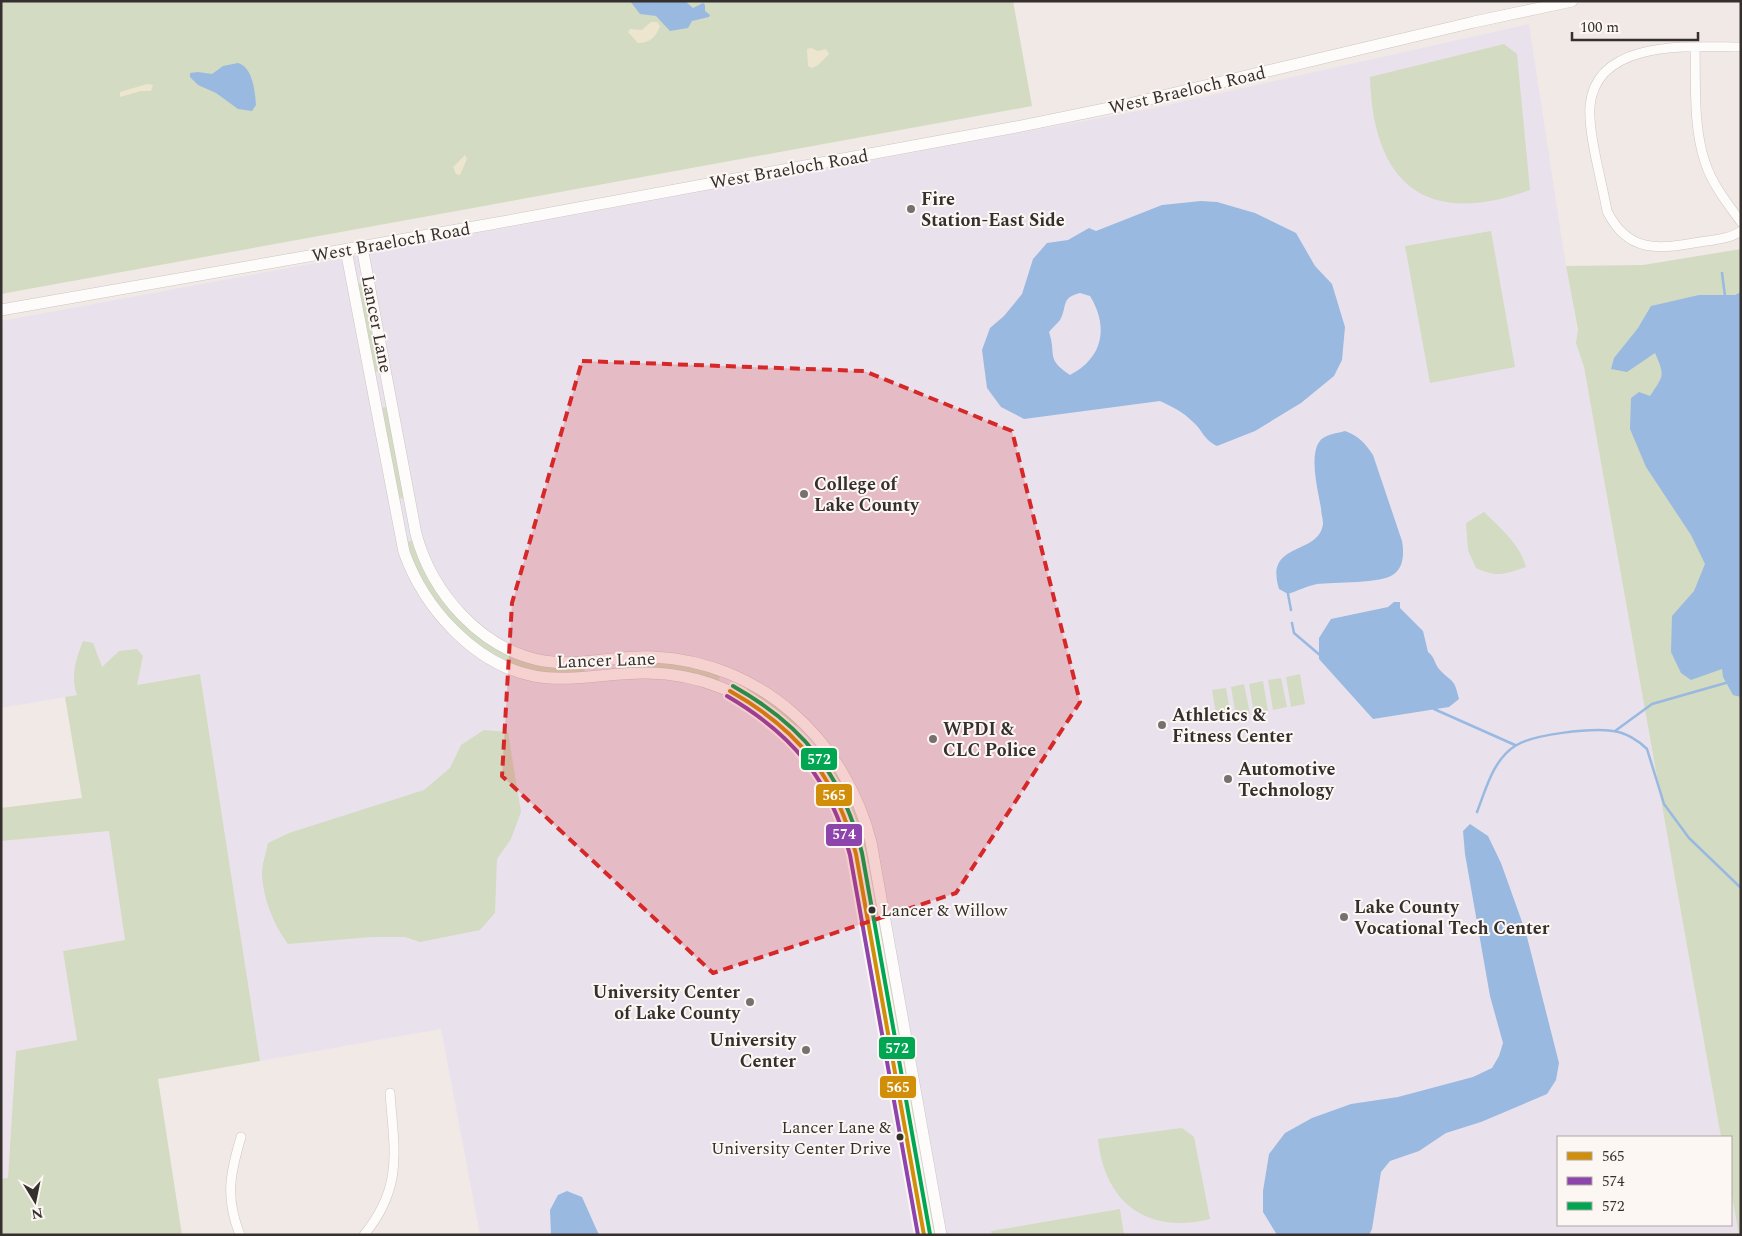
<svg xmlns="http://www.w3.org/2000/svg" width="1742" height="1236" font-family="Spectral,serif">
<rect width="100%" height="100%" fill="#f1e9e6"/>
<!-- commercial -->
<path fill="#ece2ec" d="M110,831L125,940L63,951L77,1040L16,1051L8,1179H1V841Z"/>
<!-- education -->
<path fill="#e9e2ed" d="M1529,24L1566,266L1721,1137H1558V1225H1731V1190L1739,1235H480L441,1029L260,1061L200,674L1,708V321L1154,108Z"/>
<!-- green -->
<path fill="#d3dbc2" d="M1,1H1013L1032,106L1,294Z
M1504,44L1517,54L1530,190C1426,228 1373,184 1370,77Z
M1491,231L1515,367L1430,383L1405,246Z
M1741,249V1235H1739L1731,1190V1137H1721L1584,367L1576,343L1578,330L1566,266L1643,265Z
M364,283L381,371L375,372L358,284Z
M387,407L404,498L398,499L381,408Z
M1484,512C1500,528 1520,544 1526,567C1505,574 1498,578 1476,568L1468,550L1466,523Z
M413,540L426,575L453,612L515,658L523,661L543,666H584L585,672C567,673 549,674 532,670C477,659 419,595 407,542Z
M83,641L93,643L102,667L119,651L137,649L143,656L137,685L200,674L260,1061L158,1079L182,1235H1V1179L8,1178L16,1051L77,1040L63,951L125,940L109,831L1,841V808L82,798L65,697L77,695C70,677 76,659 83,641Z
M643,661L693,667L720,675L719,681L671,669L624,668V662Z
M1300,674L1305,704L1291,707L1286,677Z
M1281,678L1287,707L1273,710L1268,680Z
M1263,681L1268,711L1254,713L1249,684Z
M1244,684L1250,714L1236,716L1231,687Z
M748,687L764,696L799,724L794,728L772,709L746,693Z
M1226,688L1231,717L1217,720L1212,690Z
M484,730L508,732L521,812L511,839L497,859L495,913L480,930L420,942L405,937H372L288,944C274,925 263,899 262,874C262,864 266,853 268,843L289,833L424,790L450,768L461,745Z
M820,747C845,785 860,819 870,864L863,865C856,823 841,785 815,751Z
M877,905L918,1133L912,1135L870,906Z
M1182,1128L1194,1137L1210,1219C1147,1235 1104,1202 1098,1139Z
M925,1171L936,1235H929L918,1172Z
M1120,1209L1124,1235H992L991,1231Z"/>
<!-- sand -->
<path fill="#eee5cf" d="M651,22H657L660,26C656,37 650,43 638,43L628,32L630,29L642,30Z
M811,48L818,51L826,49L829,54L818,65L812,68L808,66L807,49Z
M147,84L153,85L151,91H141L120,97V92Z
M465,155L467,159L460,175L456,174L453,167Z"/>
<!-- water -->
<path fill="#99b9e1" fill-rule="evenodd" d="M630,1H685L693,8L703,3L705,5V11L710,15L709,17L692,21L688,28L670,31L656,16L640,14Z
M238,63C253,67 255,92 256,105L252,111L238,109L216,93L198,85L190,77V73L198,72L212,74L223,66Z
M1201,201L1217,202L1255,213L1296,233L1315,266L1332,284L1345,327L1342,360L1334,376L1301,403L1255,431L1217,446C1203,439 1204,432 1193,422C1183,412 1173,407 1160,401L1024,419L1001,407L987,388L982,350L990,328L1004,316L1022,294L1033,259L1047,243L1068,240L1089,228L1096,231L1162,205ZM1080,293L1090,296C1109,327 1103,358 1070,375C1045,358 1057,356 1049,332C1052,328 1057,324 1060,320C1068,306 1060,298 1080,293Z
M1741,292V697L1733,695L1723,677L1722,669L1691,680L1681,673L1671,652L1672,616L1694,591L1705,564L1691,535L1646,467L1630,429L1631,398L1639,392L1650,396C1664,375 1665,376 1655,353L1627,372L1611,369L1614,358L1638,328L1651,306L1699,295H1735Z
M1345,431C1359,436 1365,443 1373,455L1402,541C1404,552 1404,567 1394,574C1382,584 1334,582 1317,584C1307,586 1297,591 1288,594L1279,589C1264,541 1319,556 1323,524C1323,519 1321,513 1321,508C1318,491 1307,449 1323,438C1329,434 1338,433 1345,431Z
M1394,602H1400V608L1423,631L1428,652C1435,657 1434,663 1439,669C1453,684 1454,677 1459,699L1449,707L1373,719L1319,659V638L1331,619L1388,607Z
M1470,824L1488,836L1501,863L1526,933L1559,1063L1556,1080L1547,1094L1481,1122L1446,1133L1419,1151L1390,1161L1381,1172L1372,1229L1369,1235H1277L1263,1212V1191L1269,1154L1285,1133L1312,1118L1351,1104L1398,1097L1473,1077L1492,1068L1499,1056L1503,1043L1490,996L1465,854L1463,831Z
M567,1191L582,1197L599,1235H551L550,1210L558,1195Z"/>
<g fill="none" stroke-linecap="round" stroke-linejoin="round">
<!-- stream -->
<path stroke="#99b9e1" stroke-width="2.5" d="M1722,273L1725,296
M1288,594L1291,610
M1292,623L1294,633L1321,656
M1434,709L1515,745
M1615,731L1652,704L1729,682
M1477,812C1486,789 1493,760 1515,746C1533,734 1591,728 1613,731C1625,732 1639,741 1647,749L1664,804L1689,838L1741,888"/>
<!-- minor casing -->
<g stroke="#cbc5c2" stroke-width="10">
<path id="minor" d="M1695,47C1696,85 1693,126 1705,162C1712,184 1727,203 1741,222
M1741,47C1692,47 1596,38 1590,106C1588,135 1602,181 1607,211C1628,254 1659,249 1700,242C1713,240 1730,239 1741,231
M240,1235C225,1197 230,1174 241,1137
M364,1235C404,1186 394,1150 390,1093"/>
</g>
<!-- tertiary casing -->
<g stroke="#cbc5c2" stroke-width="12">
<path id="tertiary" d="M362,247L416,534C432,593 481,650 544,661C580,667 617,655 654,657C761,662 845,740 871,842L941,1235
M346,250L404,552C424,608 474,664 534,676C571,683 609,672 647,673C752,674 835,754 856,854L924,1235
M1,310L491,224L1016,127L1129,104L1474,22L1572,1"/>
</g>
<!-- minor -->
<use href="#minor" stroke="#fdfcfb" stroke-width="9"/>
<!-- tertiary -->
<use href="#tertiary" stroke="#fdfcfb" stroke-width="11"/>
<!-- bus-1 casing -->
<g stroke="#fdf7f4" stroke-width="8">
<path id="bus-1" d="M730,691C799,730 836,777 856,854L924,1235"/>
</g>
<!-- bus-2 casing -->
<g stroke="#fdf7f4" stroke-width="8">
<path id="bus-2" d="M727,696C794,735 830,780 850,855L918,1235"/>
</g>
<!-- bus-3 casing -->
<g stroke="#fdf7f4" stroke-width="8">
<path id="bus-3" d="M733,686C804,726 842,774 862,853L930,1234"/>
</g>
<!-- bus-1 -->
<use href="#bus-1" stroke="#d08e09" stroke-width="4"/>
<!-- bus-2 -->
<use href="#bus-2" stroke="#8e44ad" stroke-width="4"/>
<!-- bus-3 -->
<use href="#bus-3" stroke="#00a651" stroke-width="4"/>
</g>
<!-- marked area -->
<path fill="#d62828" fill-opacity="0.2" stroke="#d62828" stroke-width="4" stroke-dasharray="10 6" stroke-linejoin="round" d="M582,361L864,371L1012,431L1080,702L956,893L713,973L502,776L512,603Z"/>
<!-- markers -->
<g fill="#77706e" stroke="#fdf7f4" stroke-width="2">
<circle cx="911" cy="209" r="5"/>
<circle cx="804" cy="494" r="5"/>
<circle cx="1162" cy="725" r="5"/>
<circle cx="933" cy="739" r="5"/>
<circle cx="1228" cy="779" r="5"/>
<circle cx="1344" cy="917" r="5"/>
<circle cx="750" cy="1002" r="5"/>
<circle cx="806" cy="1050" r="5"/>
</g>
<g fill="#352f2d" stroke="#fdf7f4" stroke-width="2">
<circle cx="872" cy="910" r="4.5"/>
<circle cx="900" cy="1137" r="4.5"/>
</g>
<g text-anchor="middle" stroke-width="4" stroke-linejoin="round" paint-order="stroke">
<!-- bus labels -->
<g font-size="17" fill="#352f2d" stroke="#fdf7f4" text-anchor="start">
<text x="881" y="916">Lancer &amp; Willow</text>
<text x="891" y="1133" text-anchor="end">Lancer Lane &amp;<tspan x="891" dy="21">University Center Drive</tspan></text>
</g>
<!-- street labels -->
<g font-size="18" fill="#352f2d" stroke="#fdf7f4">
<text transform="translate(1187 90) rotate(-13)" y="6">West Braeloch Road</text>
<text transform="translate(789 169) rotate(-10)" y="6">West Braeloch Road</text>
<text transform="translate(391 242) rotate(-10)" y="6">West Braeloch Road</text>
<text transform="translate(377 324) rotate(79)" y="6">Lancer Lane</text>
<text transform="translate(606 660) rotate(-2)" y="6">Lancer Lane</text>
</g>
<!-- poi labels -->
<g font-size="18" font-weight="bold" fill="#352f2d" stroke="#fdf7f4" text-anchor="start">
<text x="921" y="205">Fire<tspan x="921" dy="21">Station-East Side</tspan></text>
<text x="814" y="490">College of<tspan x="814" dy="21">Lake County</tspan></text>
<text x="1172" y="721">Athletics &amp;<tspan x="1172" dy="21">Fitness Center</tspan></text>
<text x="943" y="735">WPDI &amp;<tspan x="943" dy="21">CLC Police</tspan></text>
<text x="1238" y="775">Automotive<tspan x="1238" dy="21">Technology</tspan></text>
<text x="1354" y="913">Lake County<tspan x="1354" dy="21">Vocational Tech Center</tspan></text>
<text x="740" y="998" text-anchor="end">University Center<tspan x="740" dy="21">of Lake County</tspan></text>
<text x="796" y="1046" text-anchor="end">University<tspan x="796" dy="21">Center</tspan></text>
</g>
</g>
<g stroke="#fdf7f4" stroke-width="2">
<rect x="800" y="747" width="38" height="24" rx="5" fill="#00a651"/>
<rect x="815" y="783" width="38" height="24" rx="5" fill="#d08e09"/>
<rect x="825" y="823" width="38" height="24" rx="5" fill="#8e44ad"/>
<rect x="878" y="1036" width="38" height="24" rx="5" fill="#00a651"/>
<rect x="879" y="1075" width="38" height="24" rx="5" fill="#d08e09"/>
</g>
<g font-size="14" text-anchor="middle" font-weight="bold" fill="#fff">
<text x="819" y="764">572</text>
<text x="834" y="800">565</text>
<text x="844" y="839">574</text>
<text x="897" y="1053">572</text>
<text x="898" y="1092">565</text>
</g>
<!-- border -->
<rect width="1742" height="1236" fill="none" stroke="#352f2d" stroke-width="5"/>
<!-- legend -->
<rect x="1557" y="1136" width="175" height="90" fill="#fdf7f4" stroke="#ada7a4"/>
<rect x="1567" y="1152" width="25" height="8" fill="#d08e09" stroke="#ada7a4"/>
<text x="1602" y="1161" font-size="15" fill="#352f2d">565</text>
<rect x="1567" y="1177" width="25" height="8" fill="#8e44ad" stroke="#ada7a4"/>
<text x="1602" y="1186" font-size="15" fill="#352f2d">574</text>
<rect x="1567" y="1202" width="25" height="8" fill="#00a651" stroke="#ada7a4"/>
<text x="1602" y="1211" font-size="15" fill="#352f2d">572</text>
<!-- north arrow -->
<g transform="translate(35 1201) rotate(170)" stroke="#fdf7f4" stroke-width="4" paint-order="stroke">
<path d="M0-4L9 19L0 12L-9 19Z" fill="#352f2d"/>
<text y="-8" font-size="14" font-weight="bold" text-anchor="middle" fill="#352f2d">N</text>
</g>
<!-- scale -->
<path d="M1572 32v8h126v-8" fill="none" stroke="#352f2d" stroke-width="2.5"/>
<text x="1580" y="32" font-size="15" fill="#352f2d" stroke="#fdf7f4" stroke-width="4" paint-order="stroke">100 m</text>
</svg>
